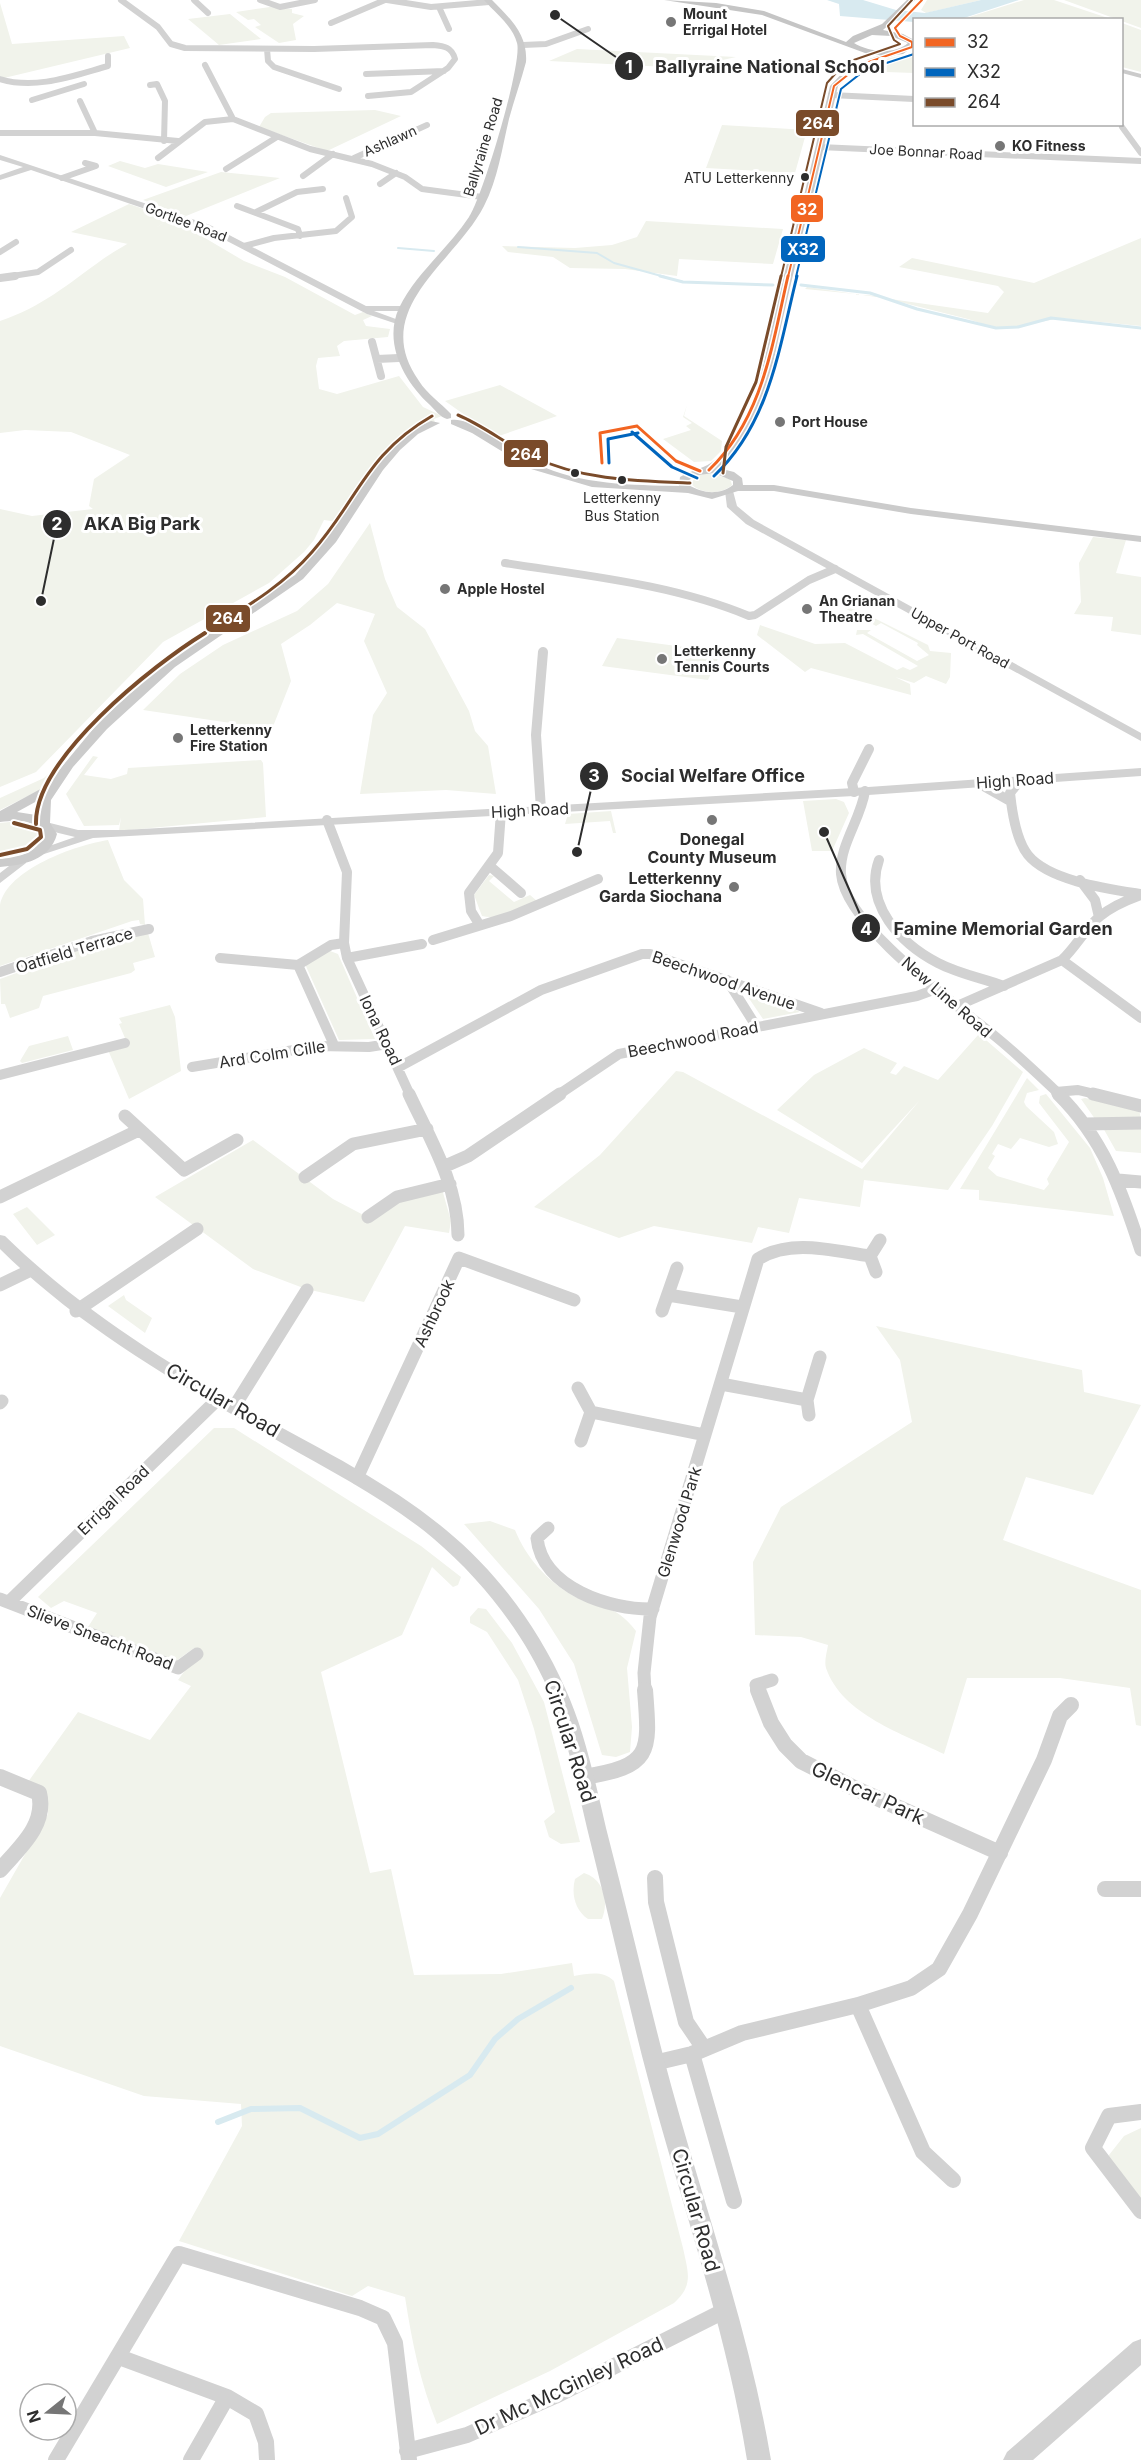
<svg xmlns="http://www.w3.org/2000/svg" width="1141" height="2460" font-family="Inter,sans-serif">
<rect width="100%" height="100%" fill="#fff"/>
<!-- green -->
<path fill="#f1f3eb" d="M927,0H981L926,13L921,10Z
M1024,0H1054L1111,19H963Z
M1064,0H1141V28Z
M0,3L12,44L124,36L130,48L4,78L0,76Z
M270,7L292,9V13L304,16L293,24L296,40L279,43L255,27L261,25L254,19L248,20L236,12Z
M230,14L261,39L219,45L188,19Z
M1122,23L1141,30V72L1122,67Z
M577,49L736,57L687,68L549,61Z
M914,53V73L858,71L881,60Z
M375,110L401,116L327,151L259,127L265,117L271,113Z
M722,125L807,130L795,173L706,168Z
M120,161L145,168L158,164L208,172L166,187L108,166Z
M221,172L280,178L186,216L143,200Z
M129,204L171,218L244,261L285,277L355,315L363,312L372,316L363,320L366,326L390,329L388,337L344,341L337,346L340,356L318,358L316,366L319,389L337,394L399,376L423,407L442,416L434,419L435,423L405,440L344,523L324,520L314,540L304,552L269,583L163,642L36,772L0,787V509L32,516L93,509L89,506L94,479L130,455L71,432L25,430L0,433V321C42,307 68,284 103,259C122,246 146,234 167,221L128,244L71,232Z
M646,221L783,229L773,264L679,259L677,276L625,269L570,268L553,257L508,252L502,246L575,248L612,245L637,237Z
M1141,238V326L1061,318L1014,327H992L968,319L876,296L805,289L807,287L988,313L1004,292L998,286L899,267L912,258L1034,283Z
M500,385L557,416L496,437L445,401Z
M687,405L684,416L722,441L721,451L711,461L694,462L663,439L691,430L686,426L692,423L683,417Z
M708,473L730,479L732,485C721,495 701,494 691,484L696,476Z
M370,523L385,579L397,607L425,629L469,711L475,731L488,746L496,794L446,790L360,794L373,715L387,693L364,641L375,614L337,603L310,625L281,644L291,681L272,729L143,710L180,674L223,645L297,611L328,584Z
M1093,537L1126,540L1116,573L1141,577V635L1111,631L1113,617L1074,614L1081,602L1079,563Z
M848,605L928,645L930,651L951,653L950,677L946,684L926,676L914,683L895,677L910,684L911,695L811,668L805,672L757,635L760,625L815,644L845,643L897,670L903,667L910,670L918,666L863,634L856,635L857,630H871L867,633L917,661L929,655L917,645L918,643L881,623L876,626L843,607Z
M617,638L721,652L708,680L602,666Z
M93,756L98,757L84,775L111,779L127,774L128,768L261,760L263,763L266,817L119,831L121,817L119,825L84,826L66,794Z
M62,761L40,790L0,810V798L44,778Z
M836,799L844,802L849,813L832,851H812L803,801Z
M611,811L616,833H613L610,821L565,824L568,814Z
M19,821L35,827L39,832L37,844L22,854L0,857V823Z
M108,840L124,880L143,899L145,925L140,924L139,920L132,921L0,966C0,947 0,924 0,905C7,869 76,845 108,840Z
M489,875L494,876L489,881L514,902L530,895L537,901C522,908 499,921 482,916L474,895Z
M148,933L155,957L133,963L135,970L131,973L43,996L39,1008L10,1018L5,1004H1L0,979L74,952Z
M330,951L338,954L375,1039L339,1040L305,964Z
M750,993L798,1011L800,1012L763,1019L746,994Z
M170,1005L175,1017L181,1071L129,1099L108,1050L128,1045L119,1024L122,1023L119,1018Z
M979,1034L1023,1072L992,1126L948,1190L864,1180L860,1207L799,1198L789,1233L758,1227L752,1243L654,1226L619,1238L534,1207L600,1155L676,1071L683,1072L862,1169L920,1100L862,1163L777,1110L814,1075L864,1048L897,1063L890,1073L896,1075L904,1066L938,1080Z
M68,1036L73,1050L22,1063L20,1061L29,1046Z
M1027,1078L1039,1090L1027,1093L1024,1102L1026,1106L1054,1132L1058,1144L1049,1147L1020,1138L1011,1149L998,1144L992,1154L995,1156L988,1168L997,1176L1044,1190L1049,1184L1047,1179L1069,1142L1039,1103L1040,1096L1046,1094L1090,1148L1103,1178L1114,1216L979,1200V1190L960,1189Z
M1085,1098L1139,1109L1141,1120L1095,1119L1081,1099Z
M1141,1125V1153L1116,1151L1102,1126Z
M253,1140L333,1199L373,1220L398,1201L442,1189L451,1221L449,1233L405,1226L364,1302L306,1289L253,1269L155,1197Z
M27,1207L55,1235L37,1245L13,1214Z
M124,1295L126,1300L152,1318L145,1333L108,1306Z
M876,1326L1082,1370L1084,1392L1141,1405L1093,1495L1026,1477L1003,1540L1141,1590V1726L1136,1725L1130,1688L1060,1678H967L944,1754C904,1734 842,1715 826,1668C824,1661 827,1652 828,1645L801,1637L755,1635L753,1562L781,1507L912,1422L900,1360Z
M214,1428H234L421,1546L461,1577L458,1585L453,1587L432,1567L402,1635L321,1672L370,1873L391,1869L414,1975L501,1974L572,1963L574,1976C589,1974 602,1970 614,1981L683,2248C688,2272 694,2285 674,2303L550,2371L437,2424C420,2382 412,2342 405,2297L368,2286L352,2296L179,2241L242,2126L241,2104L144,2096L0,2046V1898L48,1814L45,1791L28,1782L78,1712L150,1740L191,1686L178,1680L197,1654L194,1648L176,1661L88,1627L97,1613L64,1601L51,1608L38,1597Z
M490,1521L515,1530C526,1557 546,1580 572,1595C600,1611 613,1601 636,1631L627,1668L632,1727L630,1752L616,1757L602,1755L574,1664L539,1609L464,1524Z
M478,1608L486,1609L512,1643L544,1702L580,1842L561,1844L549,1837L544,1821L555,1812L534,1729L518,1680L487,1632L470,1623V1617Z
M584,1873C604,1879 609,1902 602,1919H588C575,1910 571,1894 575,1879Z
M1141,2128V2206L1111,2170L1109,2155L1124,2136Z"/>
<!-- water -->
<path fill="#d8eaf0" d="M827,0H863L896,10L925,13L981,0H1019L961,19L914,20V22L840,16L839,4Z"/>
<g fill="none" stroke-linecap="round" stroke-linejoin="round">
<!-- stream-far2 -->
<path stroke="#d8eaf0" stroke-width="2" d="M518,247L597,253L614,263L665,277
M398,248L434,251"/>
<!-- stream-far1 -->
<path stroke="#d8eaf0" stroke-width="3" d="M660,276L683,282L773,285
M801,285L870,293L917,309L996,328L1018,327L1051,318L1141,328"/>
<!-- stream -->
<path stroke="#d8eaf0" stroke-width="6" d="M218,2122L251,2109L300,2108L360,2138L378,2134L470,2075L495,2039L518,2019L571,1988"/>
<!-- minor-far4 -->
<path stroke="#d2d2d2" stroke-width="6" d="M121,0L158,27L171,44L185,48L314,49L433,45C444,46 452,47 455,59L448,68L411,92L368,96
M194,0L208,13
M260,0L280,7L315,0
M387,0L431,7L489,2
M439,7L449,29
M331,23L385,0
M523,45L546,44L588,29
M267,49L268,61L274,67L339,89
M205,65L233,119
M366,74L444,71
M0,79C36,90 72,76 108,66V56
M150,85L157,84L165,101L164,141
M831,95L914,99
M32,100L84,84
M80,101L95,133
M1122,127L1141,153
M0,133H95L178,141
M819,147L1141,161
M158,158L205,122L233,119L310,149L372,164L405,177L422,189L482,197
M354,158L427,125
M226,169L277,137
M303,176L333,154
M62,178L96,166L85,163
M380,184L396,173
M237,206L298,229L300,236
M256,212L297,192L323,189
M244,246L274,238L336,231L352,217L346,198
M0,252L16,242
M6,277L38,272L71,250"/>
<!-- minor-far3 -->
<path stroke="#d2d2d2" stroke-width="8" d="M0,278L15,276
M372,342L381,376
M377,359L399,358
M505,563C587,576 672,584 749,616L755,615L809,580L835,569"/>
<!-- minor-far2 -->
<path stroke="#d2d2d2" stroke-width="10" d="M1020,780L1010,793C1012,812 1016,840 1028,855C1049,881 1109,889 1141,894
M978,783L1010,801
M865,791C861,819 839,845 841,874C845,926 956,1004 996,1037C1018,1055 1039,1075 1060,1095
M854,792L852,783L869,749
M541,809L536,735L543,652
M327,820L347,872L344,943L347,958L410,1095
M879,860C863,904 901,944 938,963C959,974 982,978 1004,986
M491,867L521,893
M1080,880L1095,900L1099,917
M479,924L471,911L469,893L498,853L501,812
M433,940L511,916L598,879
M220,958L298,965
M347,958L422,944
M1062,960L1141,1018
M0,972L92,941L149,929
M727,980L756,1026
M957,1006L1062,960C1076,947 1085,929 1099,917C1111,907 1127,900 1141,895
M334,1045L298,965L331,945L344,943
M192,1067L318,1046L369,1047L388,1044
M399,1067L541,990L642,954H650L821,1013
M0,1075L125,1043
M1056,1092L1078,1090L1099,1095
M558,1095L619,1054L917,996L936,989"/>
<!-- minor-far1 -->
<path stroke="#d2d2d2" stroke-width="13" d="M409,1094C430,1139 458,1185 458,1235
M1058,1094C1103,1138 1122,1191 1141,1250
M1093,1094L1141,1106
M125,1116L184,1170L237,1140
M1085,1124L1141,1123
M443,1167L468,1156L560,1094
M305,1177L353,1144L427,1129
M1118,1180L1141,1182
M0,1197L139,1130
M368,1217L397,1197L450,1184
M876,1272L870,1256L880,1240
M0,1285L29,1271
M668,1295L742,1307
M76,1311L197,1229
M662,1311L677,1268
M721,1384L807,1400
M578,1388L591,1412L581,1441
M0,1403L2,1401
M234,1407L307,1290
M591,1412L705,1435
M809,1415L807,1400L820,1357
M357,1478L459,1258L574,1300
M548,1528L537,1538C542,1588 610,1610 653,1609
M0,1599L178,1668L197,1654
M9,1602L219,1398
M645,1691L644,1673L650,1617L758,1259C791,1238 834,1251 870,1256
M758,1691L756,1685L772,1680"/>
<!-- minor -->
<path stroke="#d2d2d2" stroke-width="16" d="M758,1690L771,1723L785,1745L801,1761L852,1787L1000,1853
M0,1777L39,1793C47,1825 19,1848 0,1870
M584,1777C652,1766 650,1753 645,1690
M655,1878L656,1902L686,2022L703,2047
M1105,1889H1141
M858,2005L923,2152L953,2180
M692,2054L734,2201
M654,2063L692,2054L742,2033L858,2005L911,1988L939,1969L970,1914L1044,1760L1060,1716L1071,1705
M1141,2112L1109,2116L1093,2148L1141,2211
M119,2357L227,2397L191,2460
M227,2397L256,2414L266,2442L267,2460
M407,2451L467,2435L555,2396L726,2310
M56,2460L179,2254L360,2308L383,2318L395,2343L409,2460"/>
<!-- tertiary -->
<path fill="#d2d2d2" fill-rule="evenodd" d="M0,155L210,225L366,306H406L407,308L403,311H374L404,322L400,325L367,314L204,229L31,170L0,180V175L23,167L0,160Z
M725,491H733L737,506L754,520L1141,733V741L746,524L727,507Z
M1141,768V776L854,796L93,838L41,855L35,851L75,837L42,829L40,826L46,822L78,830H124L854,788Z
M22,856L26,857V863L0,883V873Z
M0,1235L5,1236C82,1311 170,1365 262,1417C324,1451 391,1484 446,1530C497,1572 538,1627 565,1688C585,1732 595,1781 606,1828C626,1905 644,1982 664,2059C699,2193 748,2323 771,2460H747C725,2322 677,2192 642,2056C623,1980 606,1904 587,1828C576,1781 566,1733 548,1689C523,1632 481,1579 434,1539C388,1500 332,1472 280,1442C181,1385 82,1330 0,1249Z
M1141,2339V2365L1033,2460H1003L1007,2452L1133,2342Z"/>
<!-- secondary -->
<path fill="#cbcbcb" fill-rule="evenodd" d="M484,0H492C510,18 528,35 526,62C521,81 514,100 509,119C502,148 498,179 484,206C455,263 368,309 419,381C427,394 441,403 451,414V418L447,419C440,417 435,410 430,405C404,381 383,343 399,308C416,273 448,249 469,217C482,199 523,62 517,43C512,25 496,14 484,0Z
M893,51L896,55L854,69L838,86L811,203L813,206L807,215C799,249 791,284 783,318C771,371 763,431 718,468L734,472L742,478L743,485H774L911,508L1141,536V542L911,514L774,491H738L712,499L688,493L592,487L531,469L472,433L451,424V420C474,416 516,453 537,464C581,485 632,485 679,486L680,477C693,469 705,469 716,459C754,424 762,369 773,322C781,286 790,251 799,215L804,207L802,204L830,86L849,66ZM714,473L733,481V485C720,495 703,494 689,485V480L699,475Z
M1122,69L1141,74V78L1122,73Z
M431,421L440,423L418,434L400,450L383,470L336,542L303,579L175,667L107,729L73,767L51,800L50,823L57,834C50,860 24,865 0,867V859C18,857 38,854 43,834C34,818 16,820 0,822V811L46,786L98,723L153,672L295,575L327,538L375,466L392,445L411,430ZM37,801L36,815L17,812Z"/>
<!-- primary -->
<path fill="#c5c5c5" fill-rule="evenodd" d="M664,0L716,3L764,11L846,42L853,36L882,24L907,0H915L883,30L903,34L914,40V46L903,54L886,56L865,53L762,15ZM872,35L891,36L908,43C895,55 868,52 854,43Z"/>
<!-- bus-1-far1 casing -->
<g stroke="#fff" stroke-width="4.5">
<path id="bus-1-far1" d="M788,277L803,215L809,206L806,204L834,86L860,65L912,47V42L900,36L895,28L922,0"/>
</g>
<!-- bus-1 casing -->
<g stroke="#fff" stroke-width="6">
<path id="bus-1" d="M637,426L676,461L700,471
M602,463L600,433L637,426
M709,470C763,418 772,345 788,276"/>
</g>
<!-- bus-2-far1 casing -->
<g stroke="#fff" stroke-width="4.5">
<path id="bus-2-far1" d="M796,277L810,218L816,207L814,201L841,89L865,70L914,54"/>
</g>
<!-- bus-2 casing -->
<g stroke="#fff" stroke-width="6">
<path id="bus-2" d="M632,432L672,467L697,478
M609,463L608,439L638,433
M714,476C770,423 779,348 797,276"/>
</g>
<!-- bus-3-far2 casing -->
<g stroke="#fff" stroke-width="4.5">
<path id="bus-3-far2" d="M781,277L827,83L845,63L900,44L894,40L888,26L912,0"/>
</g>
<!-- bus-3-far1 casing -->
<g stroke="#fff" stroke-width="6">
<path id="bus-3-far1" d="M458,415C484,426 506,444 531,456C581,480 635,481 690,483
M723,473L726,447L756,382L781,276
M203,634C241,610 282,587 312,552C358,500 366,454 432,416"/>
</g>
<!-- bus-3 casing -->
<g stroke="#fff" stroke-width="8">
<path id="bus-3" d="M36,824C34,759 153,665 205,633
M0,855L27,849L41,837L40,830L14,823"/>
</g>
<!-- bus-1-far1 -->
<use href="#bus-1-far1" stroke="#f26522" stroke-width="2"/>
<!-- bus-1 -->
<use href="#bus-1" stroke="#f26522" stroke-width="3"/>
<!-- bus-2-far1 -->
<use href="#bus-2-far1" stroke="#0065bd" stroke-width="2"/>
<!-- bus-2 -->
<use href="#bus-2" stroke="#0065bd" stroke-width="3"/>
<!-- bus-3-far2 -->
<use href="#bus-3-far2" stroke="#7a4b2a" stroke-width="2"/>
<!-- bus-3-far1 -->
<use href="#bus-3-far1" stroke="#7a4b2a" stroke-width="3"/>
<!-- bus-3 -->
<use href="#bus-3" stroke="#7a4b2a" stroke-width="4"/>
</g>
<!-- markers -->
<g fill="#767676" stroke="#fff" stroke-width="2">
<circle cx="671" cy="22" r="6"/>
<circle cx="1000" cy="146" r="6"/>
<circle cx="780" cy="422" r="6"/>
<circle cx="445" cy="589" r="6"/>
<circle cx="807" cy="609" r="6"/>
<circle cx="662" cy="659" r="6"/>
<circle cx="178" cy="738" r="6"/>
<circle cx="712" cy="820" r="6"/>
<circle cx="734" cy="887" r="6"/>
</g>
<g fill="#2d2d2d" stroke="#fff" stroke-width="2">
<circle cx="805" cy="177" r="5"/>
<circle cx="575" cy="473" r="5"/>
<circle cx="622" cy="480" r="5"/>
</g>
<g text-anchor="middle" stroke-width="6" stroke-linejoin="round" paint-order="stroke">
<!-- far-poi labels -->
<g font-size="14" font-weight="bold" fill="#2d2d2d" stroke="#fff" text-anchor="start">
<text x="683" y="19">Mount<tspan x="683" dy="16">Errigal Hotel</tspan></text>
<text x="1012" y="151">KO Fitness</text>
<text x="792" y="427">Port House</text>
<text x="457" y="594">Apple Hostel</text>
<text x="819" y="606">An Grianan<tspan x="819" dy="16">Theatre</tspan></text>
<text x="674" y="656">Letterkenny<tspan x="674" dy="16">Tennis Courts</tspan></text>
<text x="190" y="735">Letterkenny<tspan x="190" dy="16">Fire Station</tspan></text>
</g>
<!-- far-street labels -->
<g font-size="14" fill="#2d2d2d" stroke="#fff">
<text transform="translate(390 141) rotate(-24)" y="5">Ashlawn</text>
<text transform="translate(483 147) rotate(-73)" y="5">Ballyraine Road</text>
<text transform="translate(926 152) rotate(3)" y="5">Joe Bonnar Road</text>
<text transform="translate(186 222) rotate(21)" y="5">Gortlee Road</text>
<text transform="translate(960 638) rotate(29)" y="5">Upper Port Road</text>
</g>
<!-- bus labels -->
<g font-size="14" fill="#2d2d2d" stroke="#fff" text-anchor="end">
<text x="794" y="183">ATU Letterkenny</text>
<text x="622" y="503" text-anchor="middle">Letterkenny<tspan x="622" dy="18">Bus Station</tspan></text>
</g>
<!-- street labels -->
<g font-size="16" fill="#2d2d2d" stroke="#fff">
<text transform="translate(1015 780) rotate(-4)" y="6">High Road</text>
<text transform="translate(530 810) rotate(-3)" y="6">High Road</text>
<text transform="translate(74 950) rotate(-17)" y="6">Oatfield Terrace</text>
<text transform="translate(724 980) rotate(19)" y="6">Beechwood Avenue</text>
<text transform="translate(947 997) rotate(41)" y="6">New Line Road</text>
<text transform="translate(381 1030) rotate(64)" y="6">Iona Road</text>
<text transform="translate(693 1039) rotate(-11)" y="6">Beechwood Road</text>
<text transform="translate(272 1054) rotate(-9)" y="6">Ard Colm Cille</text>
<text transform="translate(434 1313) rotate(-65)" y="6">Ashbrook</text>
<text transform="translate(113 1500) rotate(-44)" y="6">Errigal Road</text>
<text transform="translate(679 1522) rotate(-73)" y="6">Glenwood Park</text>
<text transform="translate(100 1637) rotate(21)" y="6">Slieve Sneacht Road</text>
</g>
<!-- poi labels -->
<g font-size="16" font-weight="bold" fill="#2d2d2d" stroke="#fff">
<text x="712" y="845">Donegal<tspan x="712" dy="18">County Museum</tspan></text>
<text x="722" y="884" text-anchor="end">Letterkenny<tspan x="722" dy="18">Garda Siochana</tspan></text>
</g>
<!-- near-street labels -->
<g font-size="20" fill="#2d2d2d" stroke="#fff">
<text transform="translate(223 1400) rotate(30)" y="7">Circular Road</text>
<text transform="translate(570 1741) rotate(72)" y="7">Circular Road</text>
<text transform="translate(868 1793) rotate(25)" y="7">Glencar Park</text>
<text transform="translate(696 2210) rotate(74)" y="7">Circular Road</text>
<text transform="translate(569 2386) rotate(-25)" y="7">Dr Mc McGinley Road</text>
</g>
</g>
<!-- callouts -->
<path fill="none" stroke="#2d2d2d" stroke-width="2" d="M555 15L629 66M41 601L57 524M577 852L594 776M824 832L866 928"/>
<g fill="#2d2d2d" stroke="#fff" stroke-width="2">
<circle cx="555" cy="15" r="6"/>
<circle cx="41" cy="601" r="6"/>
<circle cx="577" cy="852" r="6"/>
<circle cx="824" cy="832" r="6"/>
<circle cx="629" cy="66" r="15"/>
<circle cx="57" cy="524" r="15"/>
<circle cx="594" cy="776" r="15"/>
<circle cx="866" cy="928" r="15"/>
</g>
<g font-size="18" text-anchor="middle" font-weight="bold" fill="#fff">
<text x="629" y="73">1</text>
<text x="57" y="530">2</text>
<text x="594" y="782">3</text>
<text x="866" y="935">4</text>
</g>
<g font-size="18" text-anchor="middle" font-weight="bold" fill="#2d2d2d" stroke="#fff" stroke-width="6" stroke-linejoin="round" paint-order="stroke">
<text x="770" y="73">Ballyraine National School</text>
<text x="142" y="530">AKA Big Park</text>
<text x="713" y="782">Social Welfare Office</text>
<text x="1003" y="935">Famine Memorial Garden</text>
</g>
<g stroke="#fff" stroke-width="2">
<rect x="795" y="109" width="45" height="28" rx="6" fill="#7a4b2a"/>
<rect x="790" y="194" width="34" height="29" rx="6" fill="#f26522"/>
<rect x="780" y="235" width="46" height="28" rx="6" fill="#0065bd"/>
<rect x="503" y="439" width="46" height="29" rx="6" fill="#7a4b2a"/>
<rect x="205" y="604" width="46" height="29" rx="6" fill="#7a4b2a"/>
</g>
<g font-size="16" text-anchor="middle" font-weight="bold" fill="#fff">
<text x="818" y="129">264</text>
<text x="807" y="215">32</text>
<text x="803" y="255">X32</text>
<text x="526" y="460">264</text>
<text x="228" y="624">264</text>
</g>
<!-- legend -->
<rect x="913" y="18" width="210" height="108" fill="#ffffff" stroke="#ababab" stroke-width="1.5"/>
<rect x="925" y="38" width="30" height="9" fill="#f26522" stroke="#ababab" stroke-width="1.5"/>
<text x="967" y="48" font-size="18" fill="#2d2d2d">32</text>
<rect x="925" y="68" width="30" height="9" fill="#0065bd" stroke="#ababab" stroke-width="1.5"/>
<text x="967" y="78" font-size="18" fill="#2d2d2d">X32</text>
<rect x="925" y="98" width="30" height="9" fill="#7a4b2a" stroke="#ababab" stroke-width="1.5"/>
<text x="967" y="108" font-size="18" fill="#2d2d2d">264</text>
<!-- north arrow -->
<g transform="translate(48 2412) rotate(252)"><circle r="28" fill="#ffffff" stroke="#ababab" stroke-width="1.5"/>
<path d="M0-4.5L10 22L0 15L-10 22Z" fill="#767676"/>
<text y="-9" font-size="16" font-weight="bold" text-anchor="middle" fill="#2d2d2d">N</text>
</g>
</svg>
